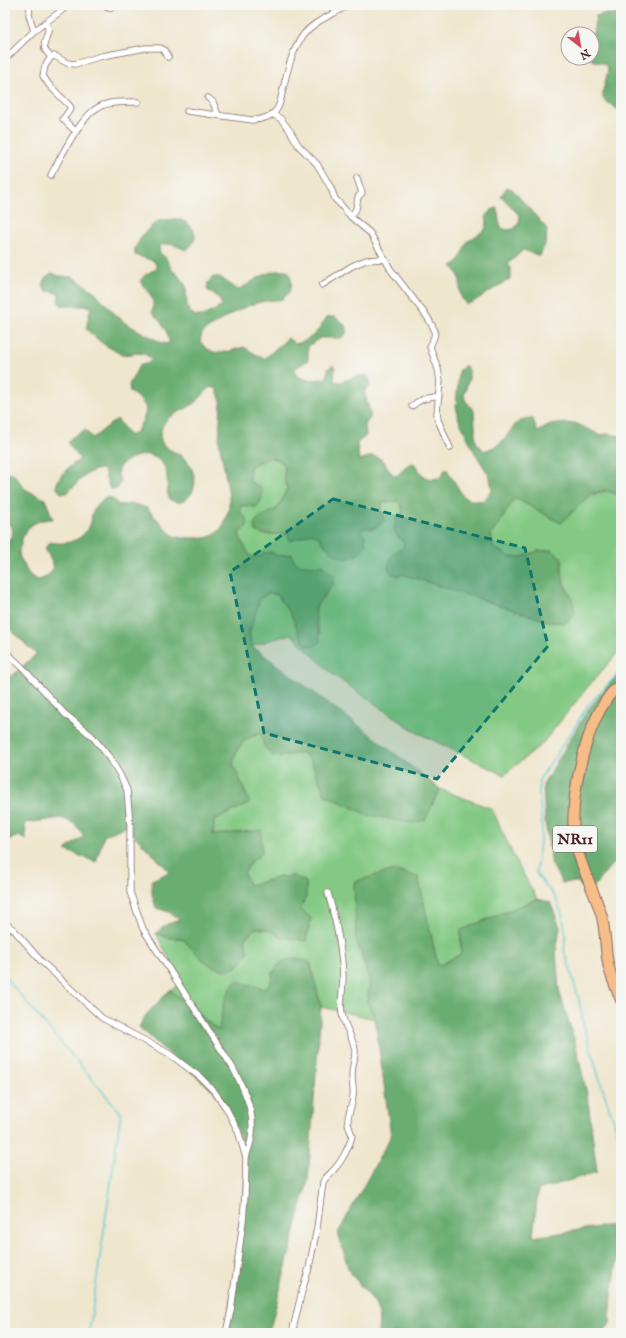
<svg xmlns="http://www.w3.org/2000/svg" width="626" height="1338" font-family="'IM FELL English',serif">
<rect width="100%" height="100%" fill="#f6f6f2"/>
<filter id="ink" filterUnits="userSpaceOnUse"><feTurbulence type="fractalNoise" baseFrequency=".025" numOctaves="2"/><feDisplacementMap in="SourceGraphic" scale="8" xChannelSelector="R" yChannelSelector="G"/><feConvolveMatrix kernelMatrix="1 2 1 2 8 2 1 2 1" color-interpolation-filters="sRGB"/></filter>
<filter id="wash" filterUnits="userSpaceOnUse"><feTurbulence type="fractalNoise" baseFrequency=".012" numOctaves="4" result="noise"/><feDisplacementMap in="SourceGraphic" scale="16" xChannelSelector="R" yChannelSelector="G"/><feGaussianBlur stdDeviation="0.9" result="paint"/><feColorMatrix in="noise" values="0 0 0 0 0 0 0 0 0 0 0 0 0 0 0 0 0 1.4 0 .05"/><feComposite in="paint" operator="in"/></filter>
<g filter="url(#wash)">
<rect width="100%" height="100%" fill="#efe6ce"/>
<!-- green -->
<path fill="#83c984" stroke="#667458" d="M270,458L276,459L282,462L285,468L284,475L287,489L278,508L258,519L254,524L256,531L262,534H289L290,541L312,533L318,536L326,547L345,559L352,557L358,554L360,530L366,528L373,529L384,521L381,508L383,502L397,501L402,506L403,513L397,536L403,540L404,547L398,576L402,574L551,622L565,623L572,598C562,582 562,577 562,558L538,551L522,557H509L493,547L491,534C501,523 506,510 515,498L561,523C574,511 593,485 613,493C617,494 619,495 621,498V649L586,689L542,744L504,775L416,732L332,674L291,634L252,646L249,634L259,601L263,596L269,593L277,595L291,614L299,634L320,635L315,614L316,607L334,583L323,566L300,565L294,561L292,554L277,556L264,553L258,557L250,556L240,538L239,532L245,529V517L240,512L241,505L261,488L249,481L250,467L256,463Z
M261,733L287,756L302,752L311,761L325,795L424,820L440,789L492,809L513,855L537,899L461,930V954L438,966L418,877L356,939L370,982L367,1002L375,1019L321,1007L310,962L273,972L270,985L264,989L237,981L223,1004L219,1031L170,990L182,984L156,933L168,938H182L202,959L248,951L245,938L256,928L269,930L282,937L306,897L294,876L279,877L250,886L244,874L251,862L262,853L213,835L214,820L250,803L233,764L237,750L246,739Z"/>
<!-- forest -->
<path fill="#6aad72" stroke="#5a664e" d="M603,14H621V112L603,99V91L608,70L605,64L591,60V58H592V39L596,16Z
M507,187L513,190L547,229L546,242L540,256L523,250L508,264L511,270V278L473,302L466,304C455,291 463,289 459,277C458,273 455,270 452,266L459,261L468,241L485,230L487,222L486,215L491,210L497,208C499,215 498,221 501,228L507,230L514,229L519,223L520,216L501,196Z
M179,219C195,225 202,239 186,250C176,246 170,241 159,246L160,253L166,258L172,270L178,275L186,286L187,306L190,312L196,316H203L217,309L222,305L219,298L207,290L208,282L213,277H220L238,290C253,282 271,266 289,272C294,285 292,293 280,300C252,299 229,315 207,329L202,334L200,341C212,359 226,352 244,347L264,359L288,338L295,344C304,343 315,335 320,328C323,324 324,321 327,317H335L347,327L346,334L341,338H320L308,346V360C303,365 298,365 294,370C299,382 313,380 324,379L327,376L328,369L333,365L335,367L334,382C348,383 353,373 368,376L370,379V386L364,391L371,416L365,425L366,436L357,443L359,460L372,456L376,457L383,460L391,473L397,476L405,467L411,463L415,464L423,476L430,479L439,478L442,475L446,468L463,496L470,500L483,501L492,491L490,477L475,453L459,420L456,406L459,371L465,365L469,371V379L464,394L465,400L474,411L476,442L484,451C489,449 495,447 499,444C512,434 513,417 533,418L537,432L552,424L575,423L600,435L607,434L621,436V498L619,495L607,490L591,494L561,523L515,498C506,510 501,523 491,534L493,547L509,557H522L538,551L552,550L562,558V572L564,586L572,598L575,613L566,623L551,622L402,574L398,576L391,573L388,568L392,554L404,547L403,540L397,536L394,530L397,516L403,513L402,506L397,501L383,502L381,508L384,521C375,532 370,525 360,530L365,536L366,543C364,546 362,550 359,553C348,564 334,555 326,546C321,540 319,536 312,533L290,541L288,534H262L256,531L254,524L258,519L278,508L287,489L284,475L285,468L282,462L276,459L270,458L256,463L250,467L249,481L261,488C263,497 262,501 256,507L241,505L240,512L245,517L248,523L245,529L239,532L240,538L250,556L258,557L264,553L271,552L277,556L292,554L294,561L300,565L323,566L334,576C333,592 320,595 316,607C313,616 320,632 320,642L315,647L306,645L299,634L291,614L277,595L269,593L263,596L259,601L249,634L252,646L375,738L440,789L425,820L412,823L368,815L325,795L311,761L302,752L287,756H273L264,747L261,733L246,739L237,750L233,764L250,803L214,820L213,835L261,830L262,853L251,862L244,874L250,886L279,877L294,876L306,882V897L300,909L311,918L306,941L282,937L269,930L256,928L245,938L248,951C246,955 244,961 240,964C218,982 196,953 182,938H168L156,933L167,924L180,920L169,912L156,908L152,894V880L170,872L125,826L104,836L96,862L65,850L84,836L75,824L62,818L25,823L26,840L19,836L10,839L5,844V862V669L11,677L36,654L5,625V539H10L13,531L5,517V472C19,472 17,484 27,490C32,493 39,496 45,499L53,519C36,519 24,527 21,544C20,546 19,550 19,553C19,557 22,561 24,565C27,572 30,577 38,580C46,578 50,575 54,567L45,548L50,542C67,546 85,540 91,522C92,519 91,515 93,512C95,505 101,500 108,497L114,500L119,505L134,504L147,508L168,531L174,536L182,538H206L214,535L220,530L224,524L229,509V495L219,441L221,402L217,389L211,387C205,392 200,399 193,404C183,412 164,415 161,430C160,435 160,440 163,444C168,451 177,452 183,457C196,469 201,491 183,501C178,504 173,501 169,499C165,487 171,471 160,461C158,459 152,456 150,455C141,453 120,461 118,470C117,475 119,478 121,482L117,489H110C107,482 106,475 103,469C87,469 78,483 67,493H61L56,487C59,473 70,467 80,459C76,453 71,449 68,443L72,437L85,430L93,438L117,419L130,436L136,433C147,411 153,408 130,392L129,385L140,364H147L152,359L145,354L138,353L122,355L102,343L86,329L91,306H62L58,301L59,294L53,292L46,291L43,284L46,277L52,273L59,276L73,277L95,292L112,311L125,323L162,343L169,344C169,331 160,321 152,312C156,295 148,294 140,281L145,275L157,268L154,261L135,255V248L144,233L154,224L160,220Z
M621,672V857L608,869L587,895L578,882L562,883L552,865L545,821L543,785L589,708Z
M393,870L418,877L438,966L461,954V930L537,899L550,902L560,927L556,952L559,990L575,1042L587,1094L597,1172L538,1190L533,1237L612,1225L618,1255L612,1295L610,1323L604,1333H378L379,1315L375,1303L349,1271L338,1233L391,1136L375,1019L367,1002L370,982L356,939L354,882Z
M296,958L310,962L321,1007L308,1180L269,1333H226L243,1221L246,1158L238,1131L214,1091L168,1053L139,1027L146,1015L170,990L219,1031C222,1013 223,994 237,981L264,989L270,985C275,967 277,961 296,958Z"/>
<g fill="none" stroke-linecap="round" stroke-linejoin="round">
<!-- stream -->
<path stroke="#5ccad0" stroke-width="1.5" d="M621,671L588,705L573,730L539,780V790L542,829L536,872L538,876L555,897L562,914L566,935L564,950L571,972L579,1000L584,1026L600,1081L621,1142
M5,977L121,1113L89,1333"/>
</g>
</g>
<g filter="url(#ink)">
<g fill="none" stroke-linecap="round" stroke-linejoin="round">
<!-- minor casing -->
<g stroke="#846564" stroke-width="7">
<path id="minor" d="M30,5L29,15L34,31
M104,5C109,9 113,7 120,5
M46,23C53,33 41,40 45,49C46,52 49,55 51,57L45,66L43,76L49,85L69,105L71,108L63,119L76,132
M51,57L55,56L67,63L75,64L102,56L135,50L145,48H160L164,50L168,57
M5,59L34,31L69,5
M208,98L213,102L218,115
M187,111L252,120C261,120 272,117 277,109C281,103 282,92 284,85C288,68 293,48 304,34C315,20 334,15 348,5
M272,114L281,119L290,131L299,146L317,164L331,188L335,199L340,204L351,217L370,233L391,270L428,318L435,331L434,337L430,347L438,369L440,381L437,413L438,420L450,448
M51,175C61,157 82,113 101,106C112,101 126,102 138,102
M351,217L356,209L358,197L362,193L357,178
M322,285L352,266L366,260L384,259
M412,406C420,398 429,398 439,396
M5,651L22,667L65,714L92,736L110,758L120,775L127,790L130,824V892L143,929L233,1068C245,1091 256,1114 251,1140C250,1146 247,1152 246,1158
M5,923L14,930L41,961L102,1018L168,1053L200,1077L214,1091L226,1108L238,1131L246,1158L245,1194L243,1221L231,1310L226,1333
M292,1333L302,1291L309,1268L317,1228L323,1182C326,1176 332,1173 336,1167C342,1161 351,1143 352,1135C343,1114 351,1116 353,1097C354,1089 352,1083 352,1075C352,1067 355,1059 355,1051C354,1038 344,1027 342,1014C340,1002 343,989 343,977C342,948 336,921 328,893"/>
</g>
<!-- trunk casing -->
<g stroke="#846564" stroke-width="12">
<path id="trunk" d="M621,683C617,687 612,692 609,696C584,730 567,805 576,845C582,870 595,892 602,917C606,934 605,952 609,968C612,979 617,990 621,1000"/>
</g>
<!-- minor -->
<use href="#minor" stroke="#fff" stroke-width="5.5"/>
<!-- trunk -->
<use href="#trunk" stroke="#f7bd88" stroke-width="10"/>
</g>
</g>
<!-- marked area -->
<path fill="#0f766e" fill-opacity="0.2" stroke="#0f766e" stroke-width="3" stroke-dasharray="8 5" stroke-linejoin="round" d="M333,499L525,548L548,646L437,779L264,733L230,572Z"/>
<g text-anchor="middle" stroke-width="3.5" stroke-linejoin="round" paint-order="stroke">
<!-- shield labels -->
<rect fill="#f6f6f2" stroke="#7e6067" stroke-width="1" x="553" y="826" width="44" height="26" rx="3"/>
<g font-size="15" font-weight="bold" fill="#4a1f2b">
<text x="575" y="844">NR11</text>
</g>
</g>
<!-- margin -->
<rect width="626" height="1338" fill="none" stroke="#f6f6f2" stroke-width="20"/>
<!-- north arrow -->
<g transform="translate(580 46) rotate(149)"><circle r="19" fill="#f6f6f2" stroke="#b1a0a2"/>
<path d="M0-3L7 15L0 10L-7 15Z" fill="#d1495b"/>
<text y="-6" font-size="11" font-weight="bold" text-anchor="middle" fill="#4a1f2b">N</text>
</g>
</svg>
